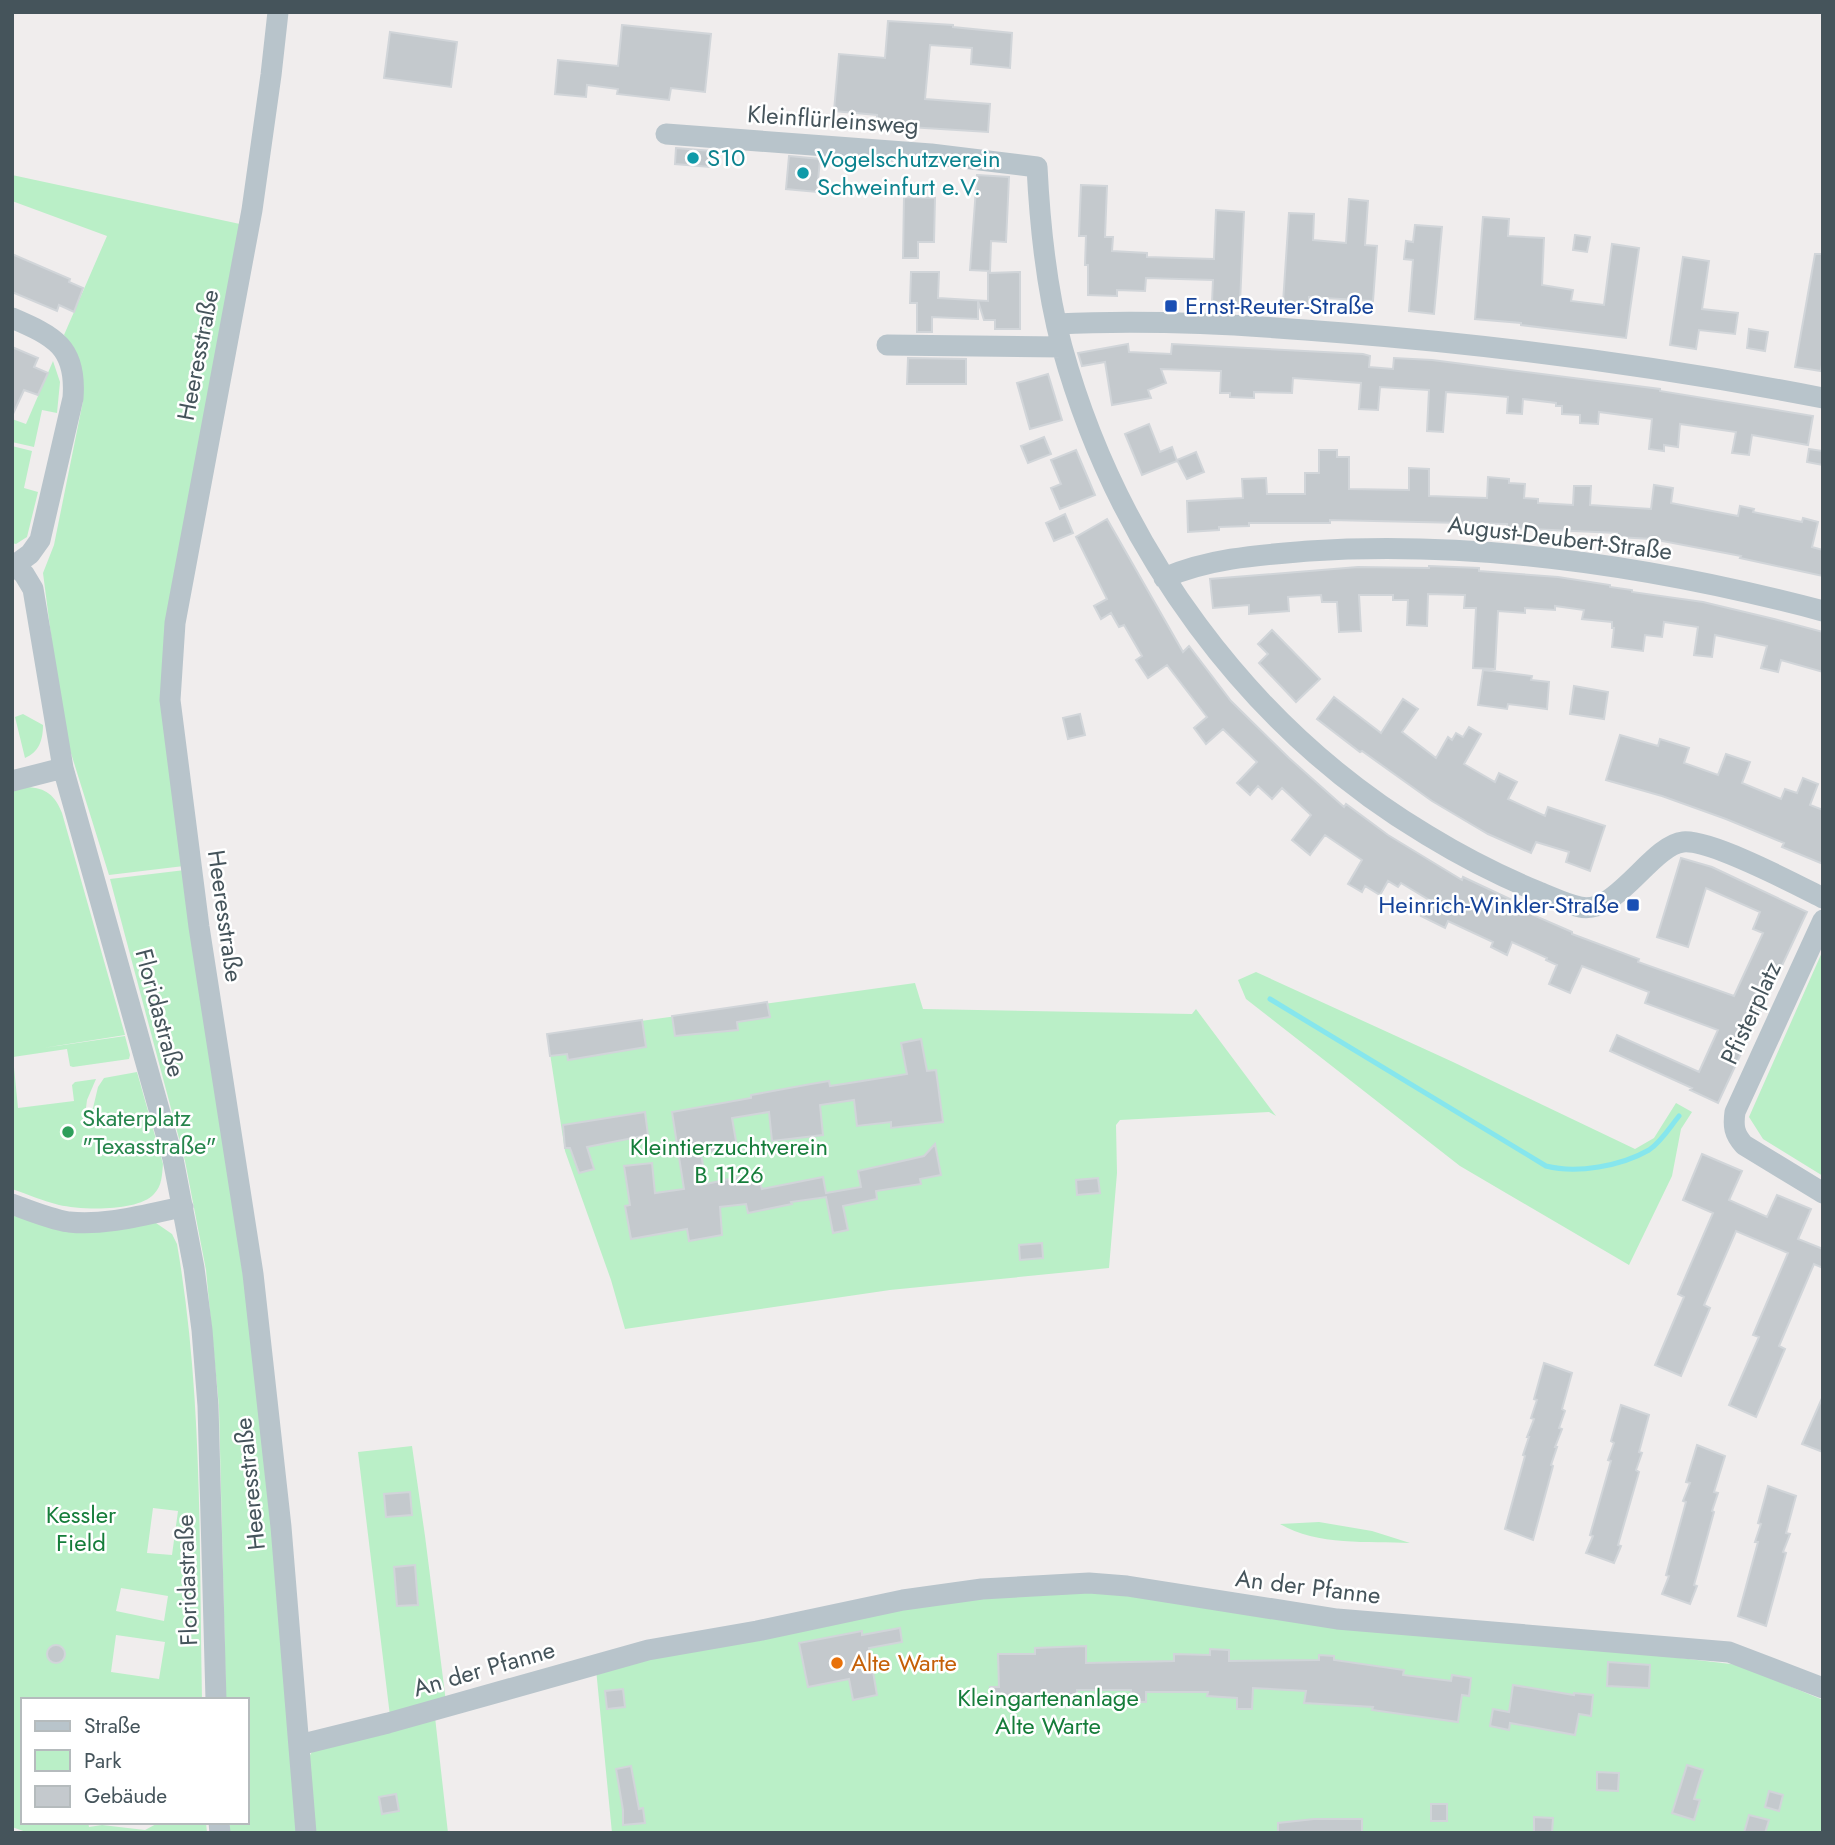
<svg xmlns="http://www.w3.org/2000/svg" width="1835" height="1845" font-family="Jost,sans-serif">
<rect width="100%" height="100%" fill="#f0eded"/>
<!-- green -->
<path fill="#baefc7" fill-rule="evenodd" d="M12,175L240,224L167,620L184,866L109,875L70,750L57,682L43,573L54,545L83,401C83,375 80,356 64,335L107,236L12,201Z
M53,361L60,382L57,413L42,410L34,447L12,442V419L26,424Z
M12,446L32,451L24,488L38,492L27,537L16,544L12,543Z
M23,714L43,725C43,740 39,752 25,758L15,717Z
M27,787C46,788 55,795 62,813L125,1035L43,1048L125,1036L130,1055L129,1059L73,1067L70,1066L67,1049L13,1057L18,1108L74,1101L72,1085L75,1082L96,1079L87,1100L86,1108H93L98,1087L104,1078L137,1072L163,1164C162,1175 162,1186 154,1194C138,1212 81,1210 59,1205C43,1201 27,1194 12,1189V791Z
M185,870L221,1115L261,1405L298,1833H230V1822H247V1700H226L219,1407L206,1270L185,1161L110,879Z
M1823,950V1176L1763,1139L1749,1117Z
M1256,972L1453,1062L1635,1149L1654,1138L1676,1103L1692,1112L1681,1129L1672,1176L1629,1265L1460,1166L1246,999L1238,980Z
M915,983L923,1009L1192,1014L1196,1009L1276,1116L1269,1112L1120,1120L1116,1125L1117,1173L1109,1268L890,1290L625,1329L611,1280L565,1151L547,1034Z
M12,1215L156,1223L172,1234L177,1244C203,1394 199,1548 202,1700H23V1822H88L89,1827L102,1825L145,1830L160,1822H206L207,1833H29L12,1827ZM153,1508L178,1511L172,1555L147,1553ZM121,1588L168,1596L164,1621L116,1611ZM116,1635L165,1642L159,1679L111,1672Z
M412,1446L425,1536L446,1702L390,1716L358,1452Z
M1319,1522L1372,1531L1410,1543C1369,1541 1317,1546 1280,1524Z
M1097,1589L1739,1665L1823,1700V1833H612L596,1669L983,1593Z
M435,1717L448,1833H314L308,1759L314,1748Z"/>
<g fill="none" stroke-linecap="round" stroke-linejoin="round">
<!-- stream -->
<path stroke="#86e6ed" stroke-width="5" d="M1270,999L1546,1166C1577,1174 1621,1166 1649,1150C1661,1142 1670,1127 1679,1116"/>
</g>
<!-- building -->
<path fill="#c4c9cd" stroke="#d1d5d9" stroke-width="2" d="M888,21L953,25V27L1012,33L1010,68L971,64L972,48L930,45L925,99L990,104L988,132L877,125V115L834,111L839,54L885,58Z
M622,25L711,34L705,92L671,88L669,100L617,94L618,89L587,85L586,97L555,94L558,60L618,66Z
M390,32L457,42L451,87L384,78Z
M676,148L712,151L710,167L675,164Z
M789,156L820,159L817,192L786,189Z
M977,175L1009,177L1006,242L991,241L990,271L970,270Z
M1081,185L1107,186L1105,237H1113L1112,251L1147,253V257L1214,259L1216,210L1244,212L1240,303L1212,302L1213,280L1146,278L1145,291L1117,290V296L1088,295V265H1085L1086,236H1079Z
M904,197L935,198L934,242H918V258H903Z
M1349,199L1368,201L1365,245L1377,246L1373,301L1309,297V305L1283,303L1289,213L1314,214L1313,240L1346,243Z
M1483,217L1509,219L1508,236L1544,238L1542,285L1573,290L1571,301L1604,305L1612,244L1639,248L1626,338L1521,325V323L1475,319Z
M1415,225L1442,227L1434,314L1409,311L1413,260L1404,259L1406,241L1413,242Z
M1575,235L1590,237L1587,252L1573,250Z
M12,254L70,279L69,282L83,288L74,312L59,305L57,311L12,292Z
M1815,254H1823V359L1821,371L1795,367Z
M1683,257L1709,261L1702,309L1738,313L1735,334L1699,330L1696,349L1670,345Z
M911,272H939L938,298L988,301V273L1020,272V329H995V320H984L978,301V319L932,317V332H917V303H910Z
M1749,329L1768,332L1765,351L1747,348Z
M1128,344L1129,352L1171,354L1172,344L1363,354L1370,356L1369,367L1393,369L1394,358L1432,360L1660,389V391L1813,416L1808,445L1752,435L1749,455L1732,453L1736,432L1680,424L1678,447L1664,445V451L1649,449L1652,419L1599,412L1598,424L1580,423V415L1562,414V406H1556V403L1523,399L1522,414L1507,413L1508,397L1475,394L1446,392L1443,432L1427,431L1429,390L1380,387L1378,410L1359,409L1361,383L1293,378L1292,393L1254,392V398L1230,397V393H1220L1221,371L1161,369L1166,383L1148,390L1151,398L1112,405L1105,362L1082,366L1078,353Z
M12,347L38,358L34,367L48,373L38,395L24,390L12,416Z
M908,358L966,359V384H907Z
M1048,374L1062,420L1030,429L1017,383Z
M1149,424L1160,452L1172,447L1177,461L1142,475L1125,434Z
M1044,437L1051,454L1028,463L1021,446Z
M1809,449L1823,451V465L1807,462Z
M1076,450L1095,495L1060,509L1051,488L1061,484L1051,460Z
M1319,450H1337V457H1349V489L1409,490V468L1429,469V496L1487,498L1488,477L1509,479V483L1525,484L1524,498L1538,499V503L1573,505L1574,486H1591L1590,505L1651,509L1654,485L1673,488L1671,503L1738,516L1740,506L1754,509L1753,512L1802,522L1803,518L1818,522L1812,547L1823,550V576L1740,558L1741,556L1652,539L1617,537V533L1507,528V524L1330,520V523H1249V526L1219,527V530L1188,532L1187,501L1243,498L1242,479L1266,478L1267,494H1305V473H1319Z
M1196,452L1204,472L1187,479L1177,460Z
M1065,514L1073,533L1054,541L1046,523Z
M1107,519L1183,652L1189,646L1231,701L1289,758L1344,807L1346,804L1388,835L1462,880L1463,877L1510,899L1508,904L1572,932V934L1639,959L1638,962L1734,996L1763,933L1753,929L1760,912L1706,888L1688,947L1657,937L1681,858L1712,867L1807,912L1718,1103L1690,1090L1692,1088L1610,1051L1617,1035L1699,1072L1718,1030L1645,1003L1649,992L1582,966L1570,993L1549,984L1557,965L1546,960L1547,958L1512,942L1507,955L1491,947L1493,942L1448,921L1445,928L1421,916L1429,900L1401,883L1398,887L1388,881L1380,895L1365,886L1362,892L1348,884L1362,860L1325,835L1310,855L1292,840L1311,815L1282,788L1272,799L1258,786L1250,795L1237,783L1257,762L1223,729L1206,744L1194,728L1207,717L1167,665L1148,678L1136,660L1142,656L1124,625L1119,627L1111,613L1101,619L1094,606L1107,599L1076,537Z
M1429,566L1479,568V571L1558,577L1610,585V587L1632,590V592L1703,602L1774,619L1823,632V672L1781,660L1778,672L1761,668L1767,646L1715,635L1712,657L1694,655L1698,627L1664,622L1662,637L1645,635L1643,651L1612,647L1614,628H1612V622L1582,619L1584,610L1555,606V610L1525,608V613L1498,611L1495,669L1473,668L1476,608H1464L1465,595L1428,594L1427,626L1407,625L1408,600H1393V595H1359L1361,631L1339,632L1337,602H1322L1321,595L1288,597L1289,611L1249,614V605L1213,608L1210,579L1358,567L1429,568Z
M1272,630L1320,679L1296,702L1259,663L1268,654L1258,644Z
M1483,670L1532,676L1531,680L1549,682L1547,709L1508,704L1507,709L1478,705Z
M1574,686L1608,692L1604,719L1570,714Z
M1334,697L1381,733L1403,699L1418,709L1402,732L1436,758L1448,737L1452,740L1456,733L1463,737L1469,727L1481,734L1464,764L1495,782L1499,773L1517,782L1508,799L1545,816L1548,807L1605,826L1590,871L1566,862L1569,852L1536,842L1531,853L1488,834L1432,801L1362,751L1360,752L1317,719Z
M1080,714L1085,735L1068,739L1063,718Z
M1620,735L1658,746L1660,739L1689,748L1684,763L1718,775L1726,754L1750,762L1742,783L1781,799L1785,789L1797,793L1803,778L1818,784L1810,805L1823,810V864L1782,847L1784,843L1726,819L1662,796L1606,780Z
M767,1002L770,1017L737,1022L738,1030L675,1036L672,1016Z
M642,1020L646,1047L568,1060L567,1054L550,1056L547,1034Z
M921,1039L927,1071L936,1070L943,1122L891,1128V1122L857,1126L854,1100L820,1105L823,1135L772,1141L769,1112L732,1118L737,1147L701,1153L706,1184L757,1173L762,1189L823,1177L826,1193L861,1187L858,1171L924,1156L935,1144L941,1175L920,1179L921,1184L876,1191L877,1199L843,1206L848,1230L833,1233L826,1197L791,1202L792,1204L748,1213L746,1204L720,1207L722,1235L689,1241L687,1229L631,1239L625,1206L630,1205L624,1166L652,1163L655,1193L684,1189L672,1112L751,1098V1095L811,1084L829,1081L830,1086L907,1074L901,1043Z
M645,1112L648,1135L587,1147L594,1169L579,1173L570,1148H565L563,1125Z
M1702,1154L1742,1171L1729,1200L1767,1217L1777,1195L1811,1209L1798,1239L1823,1249V1268L1814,1264L1779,1346L1785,1349L1756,1417L1729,1405L1759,1337L1753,1335L1788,1253L1736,1231L1704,1305L1710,1308L1681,1376L1655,1365L1684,1297L1678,1294L1713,1213L1683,1200Z
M1098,1178L1100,1193L1077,1195L1076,1180Z
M1042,1243L1043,1258L1020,1260L1019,1245Z
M1544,1363L1572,1373L1562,1409L1565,1411L1559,1428L1562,1429L1555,1447H1557L1551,1465L1553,1466L1533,1540L1505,1529L1525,1456L1523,1455L1529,1437H1527L1534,1419L1531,1418L1537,1400L1534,1399Z
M1823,1396V1452L1802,1444Z
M1621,1405L1649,1415L1639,1452L1642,1453L1636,1470L1639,1472L1618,1545L1621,1546L1614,1563L1586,1553L1593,1536L1590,1535L1611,1461L1608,1460L1614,1443L1611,1441Z
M1697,1445L1725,1456L1714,1492L1718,1493L1712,1511L1714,1512L1694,1585L1697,1586L1690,1604L1662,1594L1669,1576L1666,1575L1686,1502L1683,1501L1690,1483L1686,1482Z
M1768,1486L1796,1496L1786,1533L1790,1534L1783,1552L1786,1553L1766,1626L1738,1616L1758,1542H1755L1761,1524L1758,1523Z
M410,1492L412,1515L386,1517L384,1494Z
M415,1565L418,1605L397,1606L394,1567Z
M900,1628L902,1642L869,1648L877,1695L853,1700L849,1679L808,1687L799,1643L862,1631V1635Z
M47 1654a9 9 0 1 1 18 0a9 9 0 1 1-18 0Z
M1086,1646V1663L1174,1661V1654L1210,1655V1649L1229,1650V1661L1319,1660V1655L1334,1656V1660L1404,1670L1403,1675L1451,1681L1452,1675L1471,1678L1469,1696L1462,1695L1458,1722L1372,1710L1373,1707L1304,1703L1306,1691L1253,1688L1252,1709H1237V1698L1207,1696L1208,1692H1146V1702H1131V1690H1077V1695H1035V1699L1006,1701V1704L992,1705L990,1687H999L998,1654H1035V1648Z
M1608,1662L1650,1665L1649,1688L1607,1686Z
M1513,1685L1574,1695V1693L1593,1695L1591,1716L1579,1714L1575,1735L1510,1723L1509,1730L1490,1726L1493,1709L1509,1712Z
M623,1689L625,1707L607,1709L605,1691Z
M1687,1765L1703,1770L1694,1799L1700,1800L1694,1820L1672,1813Z
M631,1766L639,1809L643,1808L645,1823L623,1825V1810L616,1769Z
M1597,1772L1619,1773L1618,1791L1597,1790Z
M1769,1791L1783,1795L1779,1811L1765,1807Z
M396,1794L399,1811L382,1814L379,1797Z
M1431,1804H1447V1821H1431Z
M1749,1815L1769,1820L1765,1833H1744Z
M1534,1817L1553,1818L1552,1833H1534Z
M1314,1819H1362V1833H1278V1823Z"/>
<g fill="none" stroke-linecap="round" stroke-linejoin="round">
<!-- street -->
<path stroke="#b8c4cb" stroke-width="21" d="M278,12L271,75L252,210L175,623L170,700L199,927L253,1274L281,1527L306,1833
M666,134L931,154L1037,167C1040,227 1046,288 1062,347C1117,547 1248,728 1427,835C1463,857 1500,876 1539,892C1552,897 1566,904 1580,907C1615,916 1652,845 1683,842C1710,839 1795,884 1823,898
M12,318C54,336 77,347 73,398L40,540L30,554L15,565
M1057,324C1153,319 1248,325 1344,333C1504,346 1664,367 1823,398
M887,345L1062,347
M12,564L24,574L33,589L63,768L173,1159L194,1268L202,1330L208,1406L216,1700
M1164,578C1210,558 1260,555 1309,551C1482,540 1657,567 1823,611
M12,781L63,768
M1823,920L1735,1112C1733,1126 1734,1134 1744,1145L1823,1193
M12,1204C31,1211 50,1219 69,1222C107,1226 146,1214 183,1207
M299,1745L388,1723L648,1650L757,1631L903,1600L982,1589L1089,1583L1127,1586L1337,1619L1729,1652L1823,1688
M219,1822L220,1833"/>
</g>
<!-- markers -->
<g fill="#0f9aa8" stroke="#fff" stroke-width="2.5">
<circle cx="693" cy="158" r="7"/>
<circle cx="803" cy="173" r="7"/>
</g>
<g fill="#1a4fb4" stroke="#fff" stroke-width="2.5">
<rect x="1164" y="299" width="14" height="14" rx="3.5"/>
<rect x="1626" y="898" width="14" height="14" rx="3.5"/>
</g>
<circle fill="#2e9e5b" stroke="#fff" stroke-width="2.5" cx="68" cy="1132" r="7"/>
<circle fill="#e8710a" stroke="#fff" stroke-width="2.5" cx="837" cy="1663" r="7"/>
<g text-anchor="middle" stroke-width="5" stroke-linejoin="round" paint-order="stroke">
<!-- street labels -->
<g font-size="24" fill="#45545b" stroke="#fff">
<text transform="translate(833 120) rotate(4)" y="8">Kleinflürleinsweg</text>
<text transform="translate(198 355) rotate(-79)" y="8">Heeresstraße</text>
<text transform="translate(1560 538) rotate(7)" y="8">August-Deubert-Straße</text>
<text transform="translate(225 916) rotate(82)" y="8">Heeresstraße</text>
<text transform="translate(160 1013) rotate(75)" y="8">Floridastraße</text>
<text transform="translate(1751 1013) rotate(-65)" y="8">Pfisterplatz</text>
<text transform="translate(250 1484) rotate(-96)" y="8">Heeresstraße</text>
<text transform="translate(187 1580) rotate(-92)" y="8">Floridastraße</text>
<text transform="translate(1308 1587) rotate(7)" y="8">An der Pfanne</text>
<text transform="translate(484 1669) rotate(-16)" y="8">An der Pfanne</text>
</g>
<!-- culture labels -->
<g font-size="24" fill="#0d838f" stroke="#fff" text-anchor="start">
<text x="707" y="166">S10</text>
<text x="817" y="167">Vogelschutzverein<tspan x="817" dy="28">Schweinfurt e.V.</tspan></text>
</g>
<!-- transit labels -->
<g font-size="24" fill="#164399" stroke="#fff" text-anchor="start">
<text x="1185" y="314">Ernst-Reuter-Straße</text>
<text x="1619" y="913" text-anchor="end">Heinrich-Winkler-Straße</text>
</g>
<!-- leisure labels -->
<g font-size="24" fill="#27864d" stroke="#fff" text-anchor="start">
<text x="82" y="1126">Skaterplatz<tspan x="82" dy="28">"Texasstraße"</tspan></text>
</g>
<!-- park labels -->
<g font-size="24" fill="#157d3a" stroke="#fff">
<text x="729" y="1155">Kleintierzuchtverein<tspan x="729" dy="28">B 1126</tspan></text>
<text x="81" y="1523">Kessler<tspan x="81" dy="28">Field</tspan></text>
<text x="1048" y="1706">Kleingartenanlage<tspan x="1048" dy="28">Alte Warte</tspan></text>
</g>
<!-- food labels -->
<g font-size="24" fill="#c56008" stroke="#fff" text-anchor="start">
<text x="851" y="1671">Alte Warte</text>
</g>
</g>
<!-- border -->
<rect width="1835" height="1845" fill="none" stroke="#45545b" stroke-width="28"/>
<!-- legend -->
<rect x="21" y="1698" width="228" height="126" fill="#ffffff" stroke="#b5bbbd" stroke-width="2"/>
<rect x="35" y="1721" width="35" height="10" fill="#b8c4cb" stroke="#b5bbbd" stroke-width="2"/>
<text x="84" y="1733" font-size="21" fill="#45545b">Straße</text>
<rect x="35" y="1750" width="35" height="21" fill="#baefc7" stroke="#b5bbbd" stroke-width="2"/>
<text x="84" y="1768" font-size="21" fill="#45545b">Park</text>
<rect x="35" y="1786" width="35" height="21" fill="#c4c9cd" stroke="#b5bbbd" stroke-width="2"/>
<text x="84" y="1803" font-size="21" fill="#45545b">Gebäude</text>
</svg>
